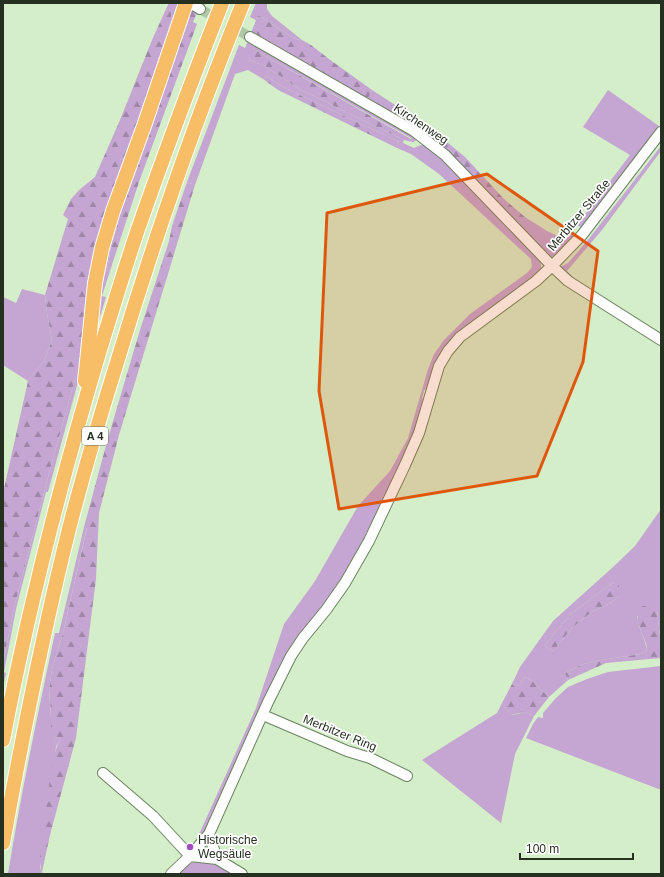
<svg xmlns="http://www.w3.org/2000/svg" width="664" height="877" font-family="Arial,sans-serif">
<defs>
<pattern id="forest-firs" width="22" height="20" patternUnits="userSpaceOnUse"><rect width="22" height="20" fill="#c5a5d2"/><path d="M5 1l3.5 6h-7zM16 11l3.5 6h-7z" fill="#a087aa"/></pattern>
</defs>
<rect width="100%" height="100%" fill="#d4eec9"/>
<!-- green -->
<path fill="#c5a5d2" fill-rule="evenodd" d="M169,3H179L109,207L82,367L48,492H46L16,609L4,672L6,673L3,687V663L14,608L52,462L76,376L98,235L108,204L149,88L172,18H171L172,11L166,9Z
M256,3H267V9L272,16L302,40L295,39L258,15L256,20L250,17Z
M248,41L415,138L416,140L414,142H412L411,138L262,54L253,48L249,60L265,66L299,89L404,140L403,143L414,148L421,145H424L442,159L539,259C542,265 542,269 539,274L460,333L428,389L424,390L422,399L425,400L415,433L365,538L341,582L300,637L212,820L195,847L196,841L256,708L284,624L315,581L358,506L390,471L408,438L428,369L434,354L444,340L470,314L527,273L532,267L531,259L508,238L439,174L411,154L397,148L399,142L283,87L266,76L263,79L248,70L235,74L195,185L187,182L239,45L245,48Z
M372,90L406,112L400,121L367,101Z
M608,90L659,126L582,228L577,225L630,155L583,127Z
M145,135L111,246L107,270L110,271L102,296L106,297L99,320H97L103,274L110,242Z
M661,146V151L602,230L567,271L575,279L569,280L560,267L568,263L588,240Z
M525,217L547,231L562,238L571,231L576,236L555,256L551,257L546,255L517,225Z
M22,289L45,295L47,313L52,340L44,361L28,381L3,365V297L16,303Z
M661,509V645L657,610L637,616L639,626L645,642L647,650L641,654L601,660L583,664L565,673L568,680L549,697L540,689L534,682L525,677L518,686L512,684L520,667L553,621L612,568L635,546ZM614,583L619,596L611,603L593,611L572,628L553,651L545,646L551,637L571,614L608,586Z
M84,527H87L63,633L52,669L49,689L53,745L57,737L60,739L56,747L40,867L42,874H8C21,793 38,713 55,633H59Z
M661,666V790L526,738L533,724L538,717L543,718V713L556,698L568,687L587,679L608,672Z
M502,703L511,715L518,714L524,712L534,716L515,754L501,823L422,760L497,713Z
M198,861C215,863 219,864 234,874H175L188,864Z"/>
<!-- forest -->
<path fill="url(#forest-firs)" d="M166,9L172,11L171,17L172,18L149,88L108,204L98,235L94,258L85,334L76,376L52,462L14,608L3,663V493L28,381L44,361L52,340L47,313L45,295L68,219L63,215L71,199L79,190L95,177L120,120L152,40Z
M191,10L197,13L193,22L197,24L139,182L110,271L107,270L111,246L119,214Z
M258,15L295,39L302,40L311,45L329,59L372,90L367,101L251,33Z
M253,48L262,54L411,139L412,142L404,140L299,89L265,66L249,60L246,55L249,51Z
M266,76L283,87L399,142L397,148L278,90L263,79Z
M406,112L425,124L465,157L504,199L525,217L517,225L400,121Z
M187,182L195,185L119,435L99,513L96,579L76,738L50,835L42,872L44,874H42C37,854 44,832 46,812C49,788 50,761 60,739L57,737L53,746L51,745V714L49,689L52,669L63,633L87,528L84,527L108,438L140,330L169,241L172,226Z
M614,583L619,585V596L611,603L593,611L572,628L553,651L545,646L551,637L571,614L608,586Z
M643,606H650L657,610L661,645V658L606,663L568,680L565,673L583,664L601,660L641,654L647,650C647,642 642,636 640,628C637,621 637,615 639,608Z
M525,677L534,682L540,689L549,697L534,716L524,712L511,715L502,703L512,684L518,686Z"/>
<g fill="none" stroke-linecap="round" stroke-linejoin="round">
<!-- minor-tunnel -->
<path stroke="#b1c8a7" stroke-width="10" stroke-dasharray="10 5" stroke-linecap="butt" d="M200,9L250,37"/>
<!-- minor casing -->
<g stroke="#6b8361" stroke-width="12">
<path id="minor" d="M190,3L200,9
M250,37L414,131L445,155L552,266L568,281L661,340
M263,715L347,751L370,758L407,776
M103,773L153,816L190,856
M209,834L217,859
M190,856L217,859L242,874
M171,874L190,856L209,834L268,702L291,656L303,638L326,610L345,583L369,541L405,465L419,433L439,366L448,351L460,337L536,281L552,266L582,235L661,132"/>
</g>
<!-- highway casing -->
<g stroke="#fff" stroke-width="16">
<path id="highway" d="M85,381L95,283L102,248L113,211L144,126L186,3
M3,740C28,609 61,481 99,353C111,314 123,274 136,235C163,157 192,80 222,3
M3,843C22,738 43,633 69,529C84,471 101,413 119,356C155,237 196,118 243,3"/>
</g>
<!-- minor -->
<use href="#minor" stroke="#fff" stroke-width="10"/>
<!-- highway -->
<use href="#highway" stroke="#f7be67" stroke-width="14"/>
</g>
<!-- marked area -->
<path fill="#de570d" fill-opacity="0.2" stroke="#de570d" stroke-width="3" stroke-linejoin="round" d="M487,174L598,251L583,362L537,476L339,509L319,391L327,213Z"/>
<!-- markers -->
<circle fill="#a04ebe" stroke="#fff" stroke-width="1.5" cx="190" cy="847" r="4"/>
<g text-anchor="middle" stroke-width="3.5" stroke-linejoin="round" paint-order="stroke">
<!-- shield labels -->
<rect fill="#fff" stroke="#676e64" stroke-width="1" x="82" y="427" width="26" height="18" rx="3"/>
<g font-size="11" font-weight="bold" fill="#263021">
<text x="95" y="440">A 4</text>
</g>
<!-- street labels -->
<g font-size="12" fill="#263021" stroke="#fff">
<text transform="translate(421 124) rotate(34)" y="4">Kirchenweg</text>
<text transform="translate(579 215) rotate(-50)" y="4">Merbitzer Straße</text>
<text transform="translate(340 733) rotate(22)" y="4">Merbitzer Ring</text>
</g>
<!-- poi labels -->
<g font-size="12" fill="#263021" stroke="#fff" text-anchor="start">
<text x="198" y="844">Historische<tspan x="198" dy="14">Wegsäule</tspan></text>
</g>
</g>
<!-- border -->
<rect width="664" height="877" fill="none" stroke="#263021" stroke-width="8"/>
<!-- scale -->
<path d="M520 853v6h113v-6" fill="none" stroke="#263021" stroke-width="2"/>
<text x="526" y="853" font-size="12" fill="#263021" stroke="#ffffff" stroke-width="3" paint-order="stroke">100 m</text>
</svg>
